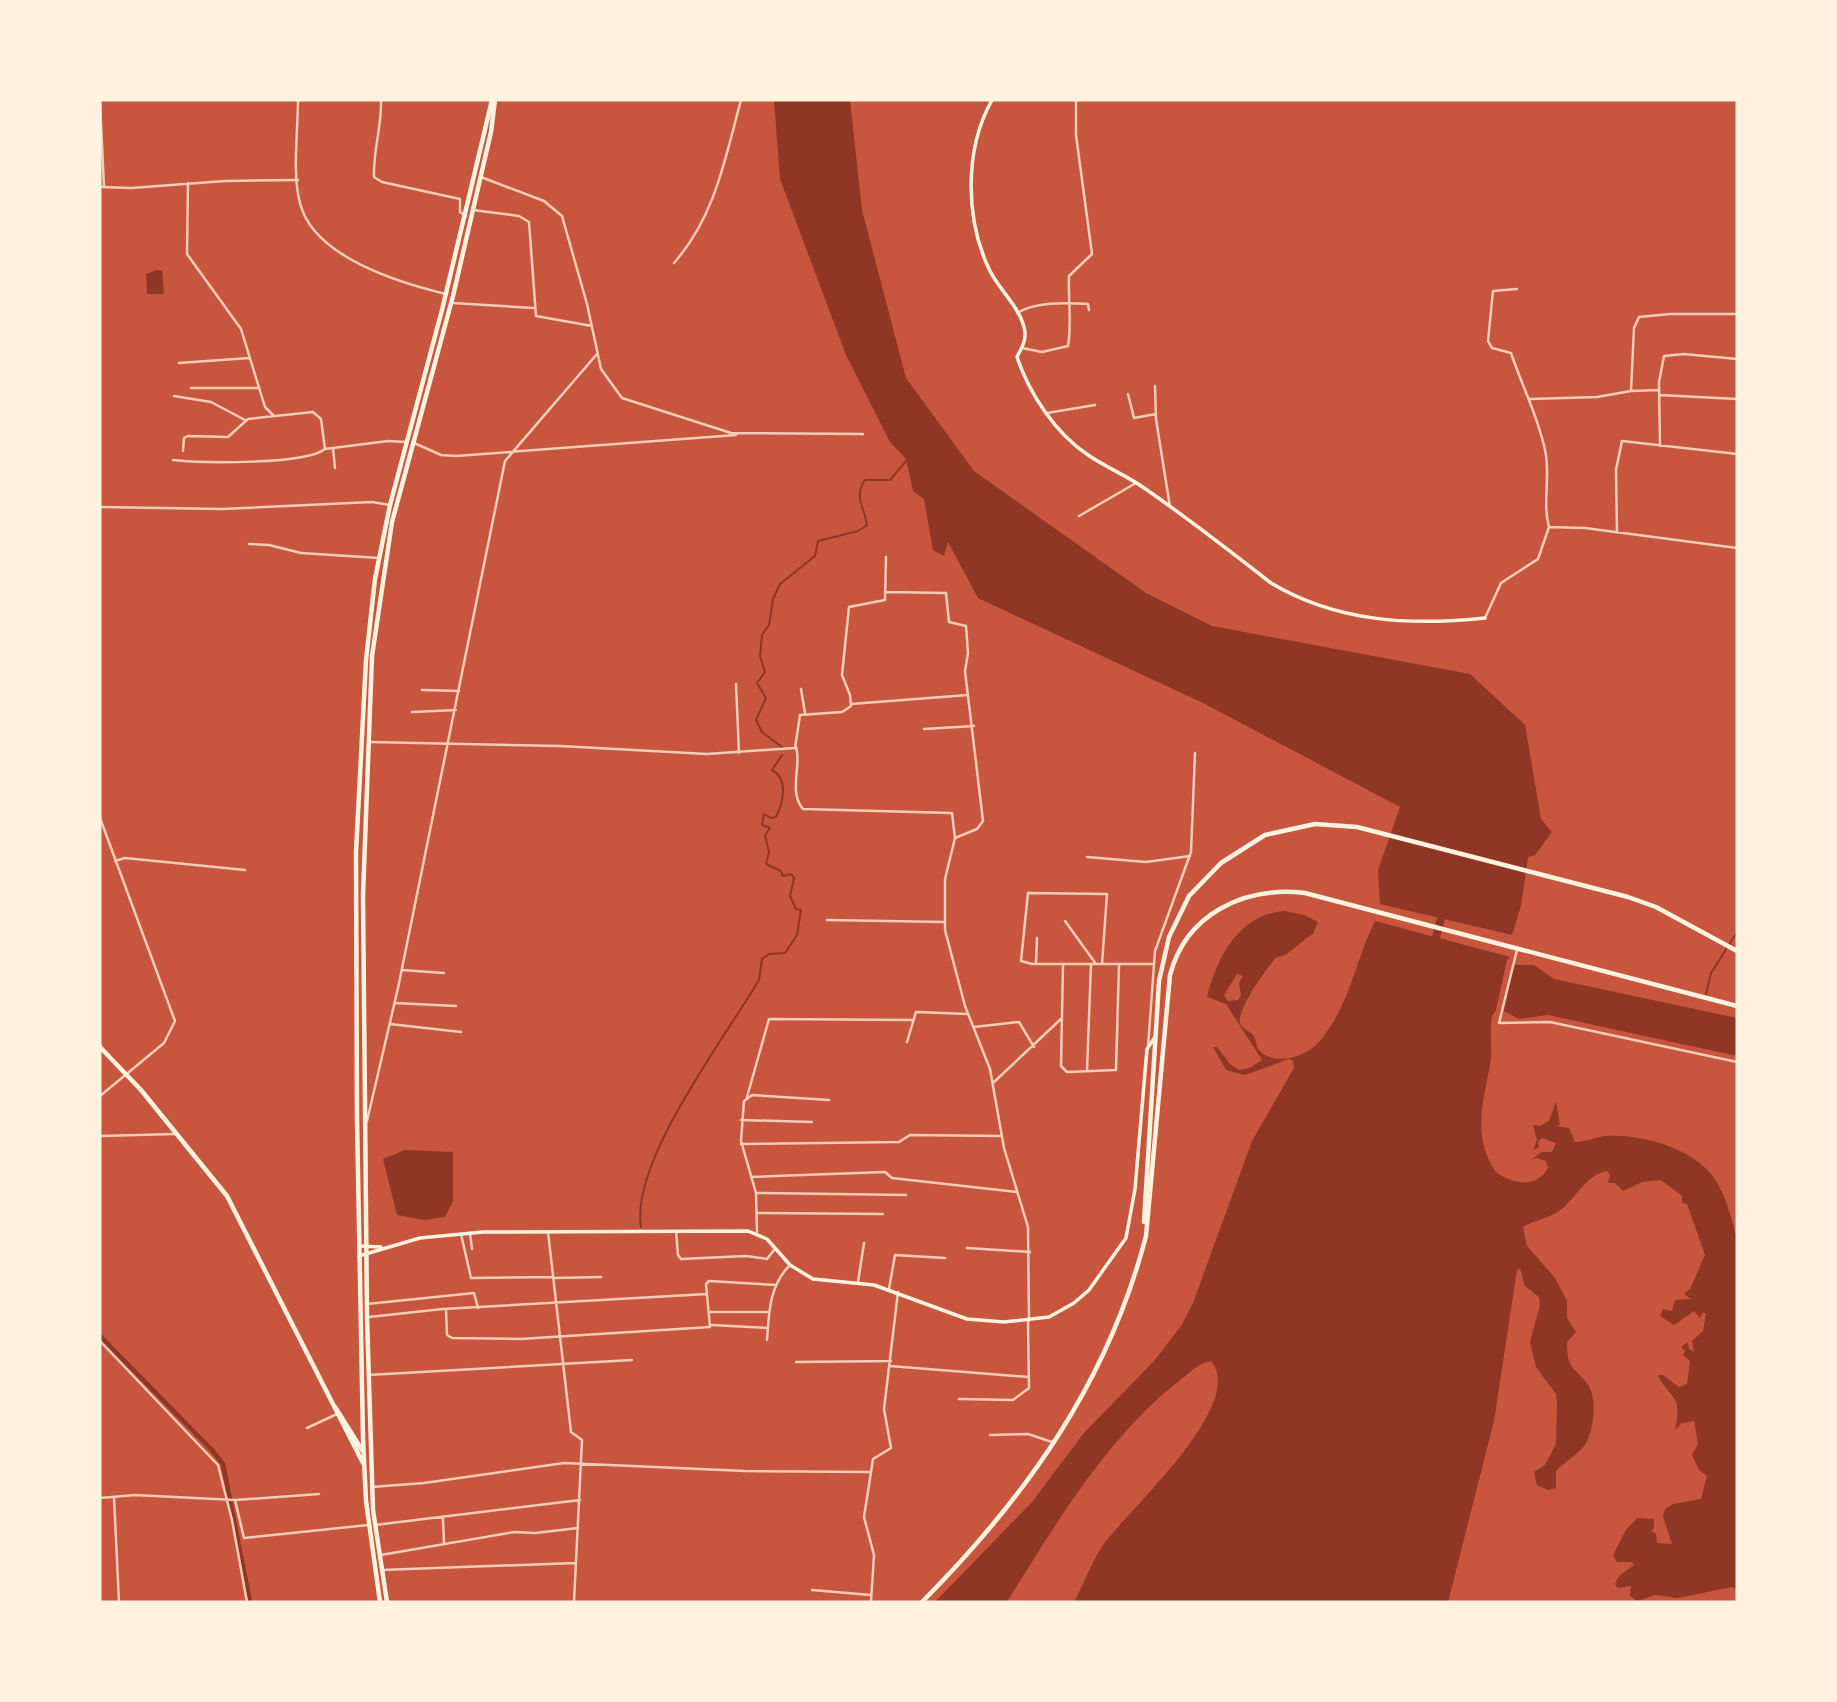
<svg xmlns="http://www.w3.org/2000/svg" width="1837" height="1702" font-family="'Alegreya Sans',sans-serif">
<rect width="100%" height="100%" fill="#c8553d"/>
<!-- water -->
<path fill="#8f3625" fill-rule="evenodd" d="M774,100H850L862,210L906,378L974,471L1146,593L1212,626L1470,674L1525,725L1541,819L1552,832L1535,855L1528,857L1521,906L1512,935L1380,904L1378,870L1400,807L1205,704L978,598L948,542L944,556L933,550L924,499L913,491L906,459L890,442L846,355L780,179Z
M157,270H162L164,294H147L146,274Z
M1285,911L1304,915L1318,922L1313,934C1303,939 1297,947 1288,953C1283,957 1278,955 1274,960C1262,975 1244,1000 1240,1018C1238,1026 1246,1029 1251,1033C1257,1037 1255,1047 1261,1052C1276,1066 1308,1056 1319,1042C1350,1006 1355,961 1375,921L1510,957L1507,960L1496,1010L1492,1016C1489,1032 1493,1049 1490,1065C1483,1101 1472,1139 1496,1172C1512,1184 1537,1189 1548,1168L1546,1161L1537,1158L1531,1160L1542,1152H1552L1556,1143L1542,1138L1538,1142L1539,1147L1533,1150L1537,1140L1533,1125L1540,1126L1549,1121L1556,1102L1560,1125L1556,1126L1569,1128L1575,1142C1586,1142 1595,1137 1606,1136C1638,1134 1691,1146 1714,1178C1726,1195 1731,1218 1737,1238V1596L1736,1589L1732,1587L1678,1598L1655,1595L1637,1601L1630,1596L1631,1586L1618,1588L1615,1584L1619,1576L1634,1565L1632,1562H1617L1613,1555L1626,1530L1637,1518L1654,1519V1528L1651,1531L1656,1534L1657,1543L1672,1544L1663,1516L1665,1509L1673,1504L1701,1499L1707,1476L1699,1470L1692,1455L1698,1444L1694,1421L1682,1423L1675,1430C1683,1392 1671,1402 1658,1375H1663L1679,1387L1687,1384L1690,1361L1683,1355L1685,1351L1681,1347L1688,1342L1689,1349L1694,1352L1692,1341L1703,1331L1706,1314L1703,1312L1700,1318L1694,1311L1674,1325L1660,1316L1663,1309L1672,1311L1675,1300L1691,1299L1684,1294L1690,1289L1705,1255L1687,1204L1682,1203V1196L1661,1180L1642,1182L1623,1191L1615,1183H1608L1610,1175L1607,1171C1585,1176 1579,1194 1563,1208C1551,1219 1535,1219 1523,1227L1527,1246L1555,1278L1567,1301V1318L1576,1332L1567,1342C1567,1369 1572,1365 1587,1383C1598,1397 1594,1433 1584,1446C1576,1456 1564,1462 1556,1471V1488L1548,1490L1537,1485L1534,1472L1545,1465L1556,1444L1557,1403L1556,1394L1536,1367L1530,1342L1540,1305L1539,1297L1525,1286L1520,1269L1517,1270L1494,1421L1448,1602H1074C1084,1584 1091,1563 1103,1545C1126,1513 1248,1404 1211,1361C1200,1362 1192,1371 1184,1377C1108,1435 1057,1522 1007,1602H935L1032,1502L1084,1433L1154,1361L1181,1326L1193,1303L1252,1141L1294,1068L1293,1061L1289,1059L1245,1075L1226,1070L1213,1047H1217L1230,1064L1239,1070L1250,1068L1262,1060L1226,1004L1207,997C1217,957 1239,914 1285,911ZM1237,974L1243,976L1239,983L1241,995L1238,1000L1228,1001L1224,995Z
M1513,965H1534L1554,979L1737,1018V1056L1548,1015L1519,1019L1504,1011Z
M405,1150L453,1152V1201L445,1217L424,1220L397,1215L383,1159Z"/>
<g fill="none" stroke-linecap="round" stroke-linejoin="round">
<!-- stream -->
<path stroke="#8f3625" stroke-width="2" d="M782,747L762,732L756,720L766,698L757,683L765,672L760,656L762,635L769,625L773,599L780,584L815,556L818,541L858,531L867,525C865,508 853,497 865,480H890L907,460
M1706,994L1711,973L1737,932
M641,1227C630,1162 726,1036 759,980L762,959L769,954L785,953L797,935L801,910L796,909L790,896L794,878L791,874L783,876L781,871L766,864L769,852L765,835L770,828L762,825L764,814L771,818L776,817C783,803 789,779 772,770L782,755"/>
<!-- canal -->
<path stroke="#8f3625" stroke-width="4.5" d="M100,1336L212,1450L223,1464L250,1602"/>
<!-- river -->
<path stroke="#8f3625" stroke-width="8" d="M1434,945L1444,907"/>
<!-- minor -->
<path stroke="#f1ccb7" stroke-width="2.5" d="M381,100C382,126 373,150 374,177L382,182L460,199V212L466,216
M100,102L104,187
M481,177L544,201L562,216L587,304L601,369L622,398L731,433L863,434
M188,183L187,254L241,329L265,407L273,415
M100,187L131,188L225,181L298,180
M473,210L519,216L529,222L536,316L592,326
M674,263C716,215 725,158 741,100
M1517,289L1493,291L1488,341L1492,348L1511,353C1522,386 1538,416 1545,450C1551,475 1542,502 1549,527
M453,303L533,308
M1017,313C1037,301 1066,303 1088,304L1089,310
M1022,348L1042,352L1068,346C1072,323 1068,300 1069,276L1092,254L1076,135V100
M179,363L249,358
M1155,386L1156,419L1170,507
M191,388H258
M1631,391L1634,328L1639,317L1670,314H1737
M1128,394L1134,418L1156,414
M1660,395L1737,399
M174,396L211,402L245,420
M1530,399L1597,397L1631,391L1659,390
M1047,413L1095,405
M414,443L441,455L456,456L736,435
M1660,446L1659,382L1664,356L1684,354L1737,359
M333,448L335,468
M183,451L184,438L188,436L228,437L248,419L313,412L321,419L325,449L388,441L406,442
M173,460C201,463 305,465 325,449
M100,507L222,509L372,502L390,505
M1079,516L1136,483
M1617,532L1616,470L1622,441L1737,454
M249,544L269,545L301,553L379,558
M886,592L946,593L949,622L966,626L968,653L965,671L983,821L977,829L955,838
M1485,618L1501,583L1538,559L1549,527L1585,528L1737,548
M736,684L739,753
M801,689L805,713
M422,690L459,691
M851,704L968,695
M412,712L456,710
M924,729L974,726
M370,742L560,746L707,754L795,748L800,715L842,712L851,706L850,695L842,675L849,607L885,600L886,557
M796,747C802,765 788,792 803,809L952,813L955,838L945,879V930L965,1006L990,1069L1004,1148L1028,1227L1029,1321
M100,818L175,1021L164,1043L100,1096
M1087,857L1146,862L1190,856
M115,861L125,858L245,870
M827,920L944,922
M1065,921L1096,964
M1036,964L1037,938
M1063,964L1061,1066L1067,1072L1116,1070L1119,965
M1102,964L1107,894L1028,893L1021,961L1032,964H1153
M402,970L444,973
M395,1003L456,1006
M390,1024L461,1032
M974,1027L1019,1022L1034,1047
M907,1042L916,1012L968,1014
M1148,1047L1155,951L1191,852L1195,753
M1087,1071L1091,964
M993,1083L1062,1018
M747,1097L769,1019L912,1020
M741,1120L812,1122
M367,1121L398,988L505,461L597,354
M100,1136L175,1134
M741,1144L899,1142L910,1135L1002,1136
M751,1177L885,1172L892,1178L1017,1192
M756,1193L906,1195
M758,1213L883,1214
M676,1231L678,1255L681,1259L746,1256L767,1259L774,1250
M548,1232L571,1432L582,1440L574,1602
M757,1232L756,1193L741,1141L744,1101L752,1095L829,1100
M470,1233L472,1249
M461,1234L471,1278L553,1277
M967,1248L1030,1252
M554,1278L601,1277
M858,1282L864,1243
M889,1289L895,1255L945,1258
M367,1304L474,1293L478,1308
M446,1309L447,1335L452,1338L520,1339L710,1327L706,1284L709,1281L776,1285
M711,1312H769
M369,1317L443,1309L707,1294
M712,1325L768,1328
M767,1340C769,1313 769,1286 790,1265
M100,1341L218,1465L232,1520L247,1602
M796,1362L891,1361
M890,1366L1029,1377
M368,1375L632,1360
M959,1399L1013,1400L1029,1388L1028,1321
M307,1428L337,1414
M990,1435L1028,1434L1052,1442
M372,1487L424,1483L564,1463L745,1471L870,1472
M114,1497L119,1602
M100,1498L135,1495L235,1500L319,1494
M235,1500L244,1538L368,1525
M443,1519L444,1543
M375,1525L580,1500
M381,1555L514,1532L535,1533L578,1528
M381,1570L576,1563
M812,1590L871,1595
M871,1602L874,1555L864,1517L873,1459L891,1448L884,1409L898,1292"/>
<!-- tertiary -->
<path stroke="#f1ccb7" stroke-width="2.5" d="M298,100C298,130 292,174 300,203C313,257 400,283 446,294
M1517,950L1499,1023L1550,1022L1737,1062"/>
<!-- secondary -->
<path stroke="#fff3e0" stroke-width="3.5" d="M992,100C964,150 965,220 990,271C1000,291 1022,309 1025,332C1026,341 1021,349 1017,357C1029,393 1055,433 1088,455C1107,468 1128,476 1147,490C1189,519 1230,551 1271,583C1336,622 1411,626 1485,618
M359,1246L381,1247
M359,1256L420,1238L483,1232L748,1231L767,1239L790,1265L813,1279L874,1285L967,1319L1004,1322L1049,1317L1074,1303L1089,1290L1126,1238L1135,1189L1147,1049L1155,1037"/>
<!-- trunk -->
<path stroke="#fff3e0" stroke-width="4.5" d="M100,1047L141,1090L227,1196L363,1463
M1144,1222L1159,981L1169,937L1189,896L1221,863L1265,835L1315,824L1357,827L1628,897L1656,907L1737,951
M335,1407L362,1450
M380,1602L366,1501L363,1438L357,1119L356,852L366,660L375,579L390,505L442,310L492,100
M387,1602L373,1510L367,1317L363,895L372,656L392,522L453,296L491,132L495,100
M922,1602C1027,1496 1108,1382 1146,1236L1170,975C1186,914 1244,886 1305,893L1737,1006"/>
</g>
<!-- border -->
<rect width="1837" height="1702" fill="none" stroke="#fff3e0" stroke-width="203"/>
</svg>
